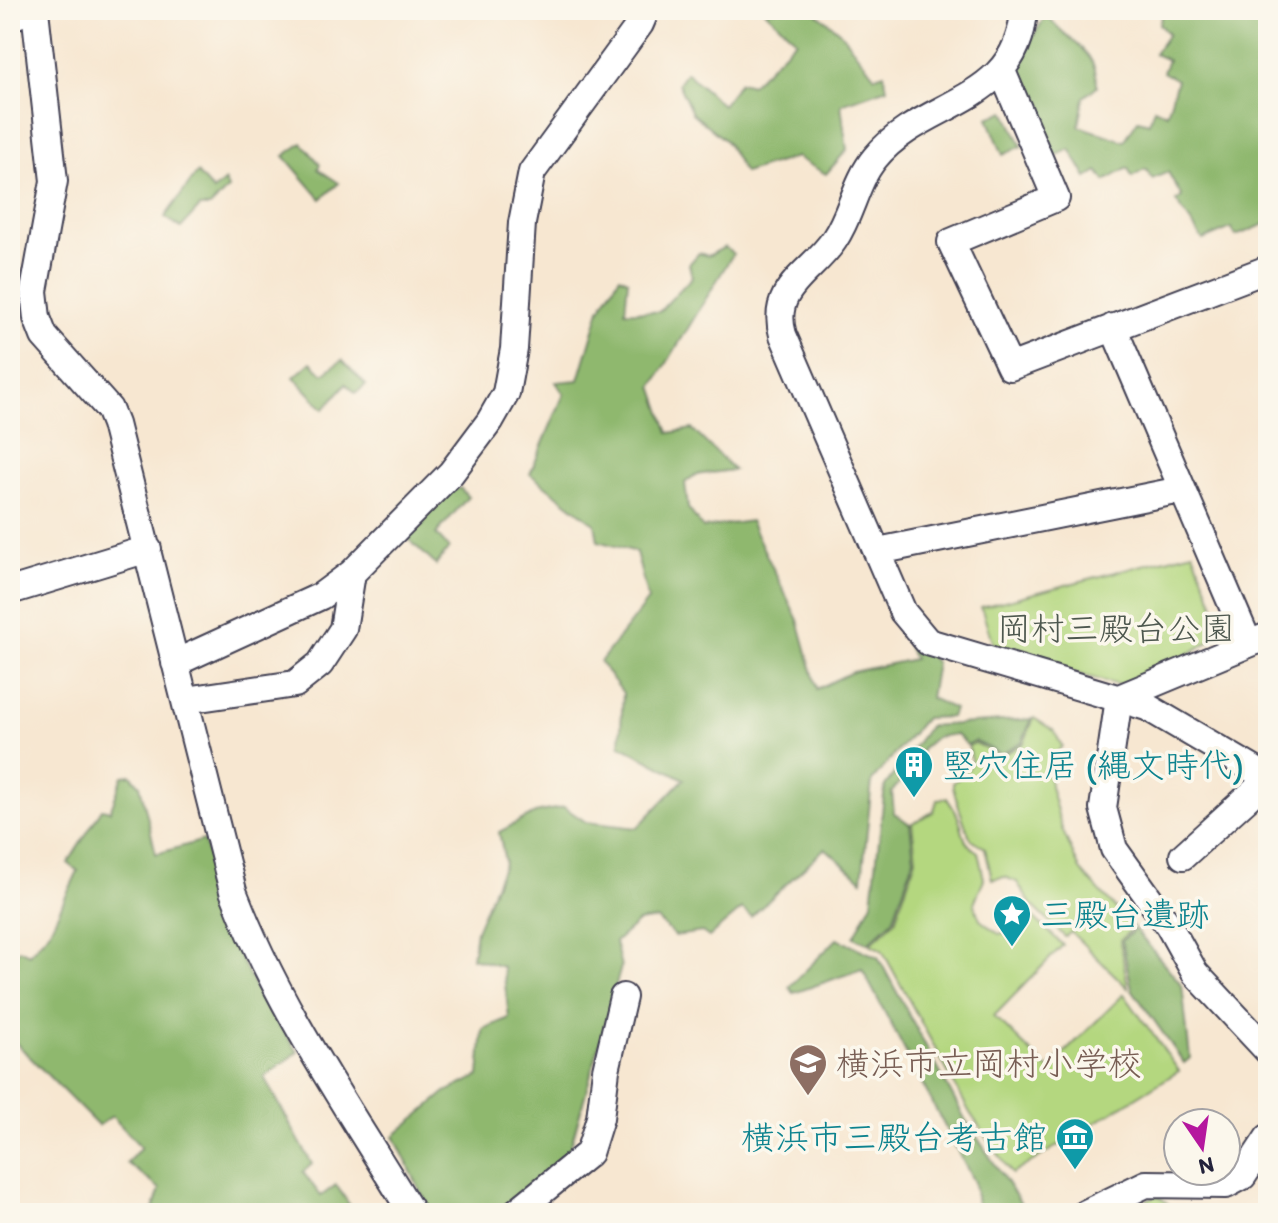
<svg xmlns="http://www.w3.org/2000/svg" width="1278" height="1223" font-family="Itim,'Klee One',sans-serif">
<rect width="100%" height="100%" fill="#fbf7ec"/>
<filter id="ink" filterUnits="userSpaceOnUse"><feTurbulence type="fractalNoise" baseFrequency=".0125" numOctaves="2"/><feDisplacementMap in="SourceGraphic" scale="16" xChannelSelector="R" yChannelSelector="G"/><feConvolveMatrix kernelMatrix="1 2 1 2 8 2 1 2 1" color-interpolation-filters="sRGB"/></filter>
<filter id="wash" filterUnits="userSpaceOnUse"><feTurbulence type="fractalNoise" baseFrequency=".006" numOctaves="4" result="noise"/><feDisplacementMap in="SourceGraphic" scale="32" xChannelSelector="R" yChannelSelector="G"/><feGaussianBlur stdDeviation="1.8" result="paint"/><feColorMatrix in="noise" values="0 0 0 0 0 0 0 0 0 0 0 0 0 0 0 0 0 1.4 0 .05"/><feComposite in="paint" operator="in"/></filter>
<g filter="url(#wash)">
<rect width="100%" height="100%" fill="#f7e7d1"/>
<!-- green -->
<path fill="#b4d77f" stroke="#6b7c5d" stroke-width="2" d="M1193,552L1225,632L1158,672L1118,685L995,651L981,607Z
M1034,718L1054,731L1062,746L1049,763L1050,786L1062,829L1080,870L1133,927L1120,941L1128,988L1071,932L1065,937L1031,904L1017,882L1005,877L992,879L985,848L971,839C967,831 952,790 953,783C968,771 976,765 968,746L975,743L1001,756L1024,743Z
M947,798C950,804 956,810 958,817C965,833 960,841 978,852L984,879L974,903L980,920L999,934L1011,931L1030,914L1063,945L994,1016L1048,1069L1124,994L1179,1071L1012,1174L970,1113L882,950L870,944L895,921L916,859L912,823L933,812L938,799Z
M1157,1195L1179,1213H1123Z"/>
<!-- forest -->
<path fill="#8fb86e" stroke="#586d54" stroke-width="2" d="M764,10H813L839,31L875,76L884,73L887,88L841,104L847,150L826,174L796,157L744,173L726,141L692,113L678,83L686,72L722,105L740,82L751,85L796,40Z
M1164,10H1261L1268,28V223L1236,236L1231,228L1203,240L1176,201L1182,197L1168,172L1152,179L1146,169L1132,177L1128,168L1105,181L1098,171L1087,178L1070,149L1051,158L1015,81L1026,48L1047,14C1064,42 1098,46 1097,86L1084,97L1079,126L1124,141L1138,120L1149,123L1154,108L1167,114L1177,80L1163,72L1168,60L1154,54L1168,34L1159,24Z
M1005,111L1022,146L1003,155L988,118Z
M302,143L320,164L318,169L339,183L321,199L284,156Z
M197,173L213,191L225,181L228,189L210,207H200L181,228L165,217Z
M725,247L733,254L653,386L669,433L692,429L734,470L695,475L685,483L688,508L703,528L750,521L798,620L817,689L852,672L914,659L904,639L910,632L936,663L930,698L954,709L951,717L925,718L872,781L862,880L825,848L751,917L742,909L709,937L702,932L675,936L657,919L638,922L615,942L621,967L570,1149L512,1203L516,1213H431L394,1136L446,1092L479,1076L483,1029L509,1018L503,967L472,958L476,930L505,862L499,832L535,813L564,807L586,822L637,828L684,779L620,745L623,693L600,662L648,600L636,552L598,541L595,524L530,474L564,394L556,382L579,380L600,309L620,276L628,280L625,311L659,312L692,277L689,264L699,253L708,256Z
M342,360L366,385L356,393L346,384L324,409L294,377L311,362L323,374Z
M460,488L468,497L436,534L449,548L436,565L403,534L445,493Z
M1032,719L1022,742L1001,754L975,741L967,745L956,734L936,737L922,749L917,767L905,775L892,792L894,813L910,824L914,859L893,920L868,943L854,937L872,902L885,786L929,726Z
M131,775L140,785L156,854L204,840L226,928L254,986L298,1052L264,1077L312,1164L303,1172L321,1196L336,1185L355,1213H152L160,1189L127,1163L141,1147L112,1116L98,1126L10,1037V959L19,949L29,954L49,932L78,871L68,863L102,809L110,811L123,776Z
M1135,929L1182,985L1190,1058L1184,1063L1132,989L1122,941Z
M837,939L878,957L965,1119L1027,1213H978L974,1182L862,969L794,993L789,987Z"/>
</g>
<g filter="url(#ink)">
<g fill="none" stroke-linecap="round" stroke-linejoin="round">
<!-- minor casing -->
<g stroke="#424052" stroke-width="30">
<path id="minor" d="M35,10L54,181L34,291L37,318L44,336L109,409L115,424L233,891C277,1006 348,1108 412,1213
M1024,10C1018,105 924,98 875,158C855,182 852,214 834,240C812,273 769,288 783,335L903,612L928,642L1147,707L1268,778
M10,18L27,10
M1002,71L1056,198L951,242L1010,367L1268,269
M1113,327L1248,642
M878,551L1181,490
M10,591L148,549
M175,663L321,596L352,573L451,473L490,421L506,393L514,349L522,223L532,172L640,24L646,10
M1119,698L1103,808L1114,849L1169,926L1195,973L1268,1051
M1119,698L1268,636
M186,700L295,684L320,664L343,629L352,573
M1183,856L1268,779
M515,1213L589,1153L600,1118L606,1070L623,997
M1086,1213L1146,1184L1226,1185L1243,1176L1268,1138"/>
</g>
<!-- minor -->
<use href="#minor" stroke="#fff" stroke-width="26"/>
</g>
</g>
<!-- icons -->
<defs>
<g id="building-pin" transform="scale(2)"><path d="M0 17L-7.5 6A9.5 9.5 0 1 1 7.5 6Z" fill="#0f9aa8" stroke="#fbf7ec"/><path d="M-4-6H4V6H1V3H-1V6H-4ZM-2.5-4.3h1.7v1.8h-1.7ZM.8-4.3h1.7v1.8H.8ZM-2.5-1h1.7V.8h-1.7ZM.8-1h1.7V.8H.8Z" fill="#fff"/></g>
<g id="sight-pin" transform="scale(2)"><path d="M0 17L-7.5 6A9.5 9.5 0 1 1 7.5 6Z" fill="#0f9aa8" stroke="#fbf7ec"/><path d="M0-6L1.8-2.2L6-1.7L2.9 1.2L3.7 5.4L0 3.3L-3.7 5.4L-2.9 1.2L-6-1.7L-1.8-2.2Z" fill="#fff"/></g>
<g id="school-pin" transform="scale(2)"><path d="M0 17L-7.5 6A9.5 9.5 0 1 1 7.5 6Z" fill="#8d6e63" stroke="#fbf7ec"/><path d="M0-5L7-2L0 1L-7-2ZM-4 1L0 2.5L4 1V4Q0 6-4 4Z" fill="#fff"/></g>
<g id="museum-pin" transform="scale(2)"><path d="M0 17L-7.5 6A9.5 9.5 0 1 1 7.5 6Z" fill="#0f9aa8" stroke="#fbf7ec"/><path d="M0-6L6-3V-2H-6V-3ZM-5-1h2V3h-2ZM-1-1h2V3h-2ZM3-1h2V3H3ZM-6 4H6V6H-6Z" fill="#fff"/></g>
</defs>
<g fill-rule="evenodd">
<use href="#building-pin" x="914" y="765"/>
<use href="#sight-pin" x="1012" y="914"/>
<use href="#school-pin" x="808" y="1063"/>
<use href="#museum-pin" x="1075" y="1137"/>
</g>
<g text-anchor="middle" stroke-width="7" stroke-linejoin="round" paint-order="stroke">
<!-- park labels -->
<g font-size="34" fill="#4e584f" stroke="#fbf7ec">
<text x="1116" y="640">岡村三殿台公園</text>
</g>
<!-- culture labels -->
<g font-size="34" fill="#0d838f" stroke="#fbf7ec" text-anchor="start">
<text x="942" y="777">竪穴住居 (縄文時代)</text>
<text x="1040" y="926">三殿台遺跡</text>
<text x="1047" y="1149" text-anchor="end">横浜市三殿台考古館</text>
</g>
<!-- education labels -->
<g font-size="34" fill="#785e54" stroke="#fbf7ec" text-anchor="start">
<text x="836" y="1075">横浜市立岡村小学校</text>
</g>
</g>
<!-- margin -->
<rect width="1278" height="1223" fill="none" stroke="#fbf7ec" stroke-width="40"/>
<!-- north arrow -->
<g transform="translate(1202 1147) rotate(167)"><circle r="38" fill="#fbf7ec" stroke="#a4a2a5" stroke-width="2"/>
<path d="M0-6L14 30L0 20L-14 30Z" fill="#b5179e"/>
<text y="-12" font-size="22" font-weight="bold" text-anchor="middle" fill="#22223b">N</text>
</g>
</svg>
